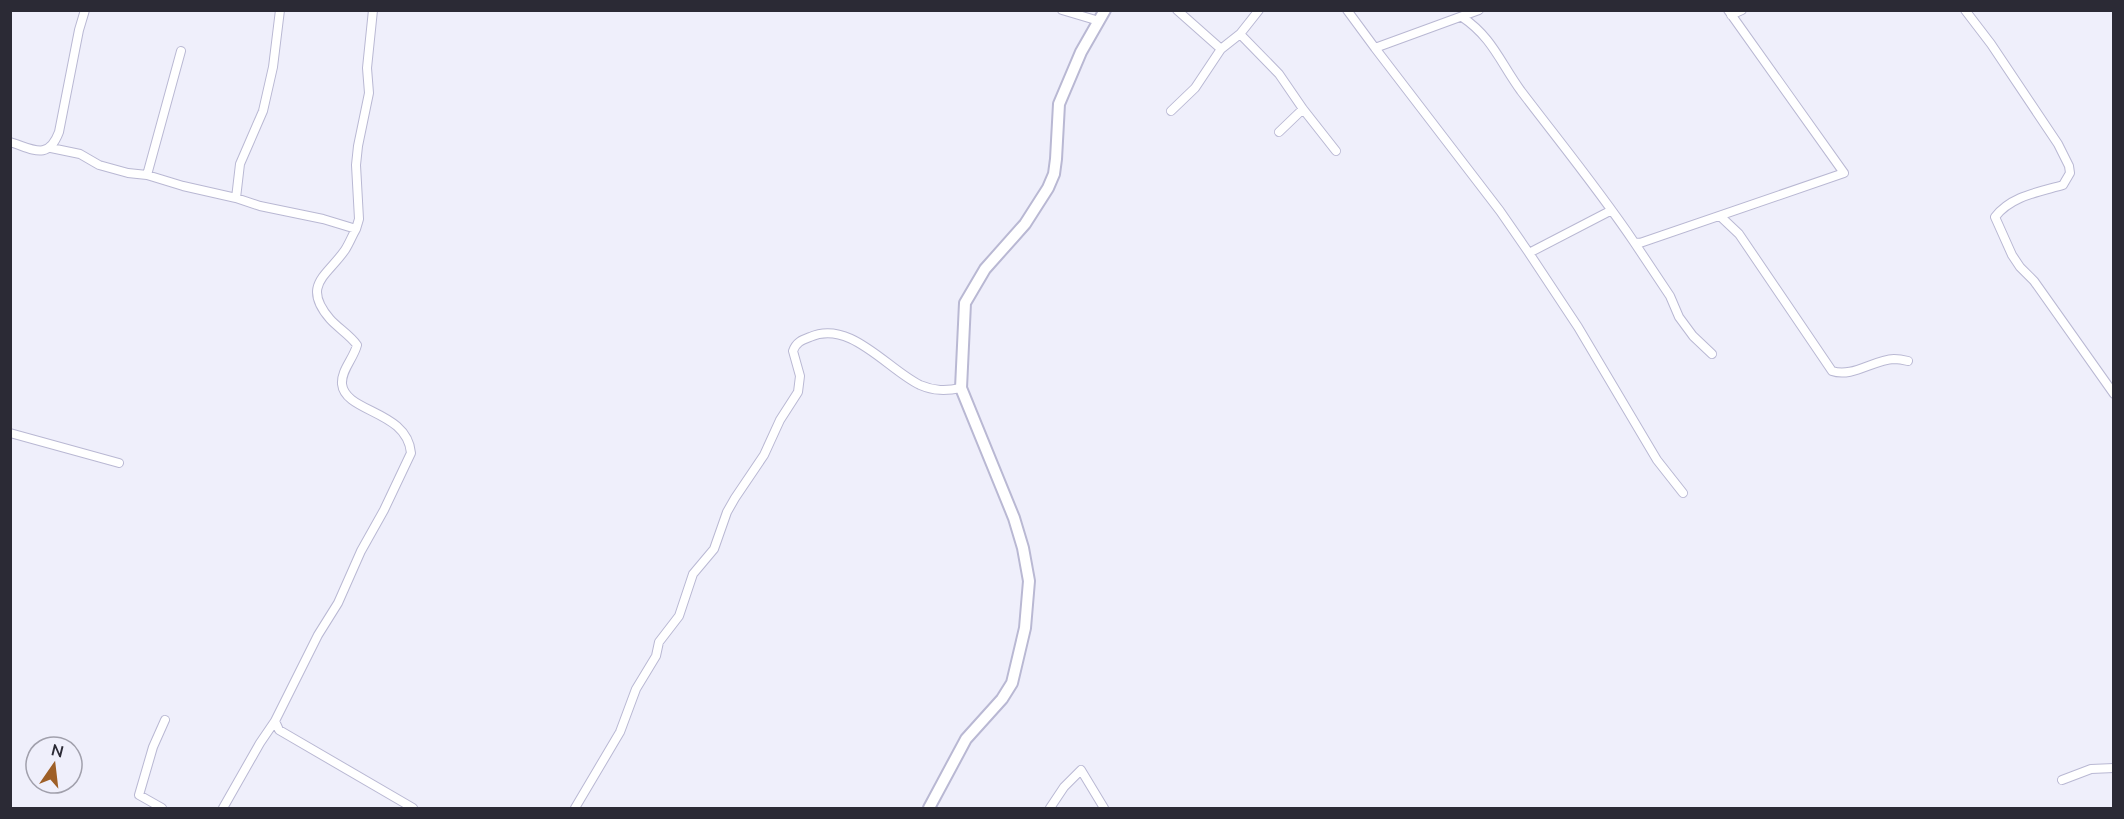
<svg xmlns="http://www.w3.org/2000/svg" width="2124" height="819" font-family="Mulish,sans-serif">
<rect width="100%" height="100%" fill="#efeffb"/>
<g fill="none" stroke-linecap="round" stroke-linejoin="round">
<!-- street casing -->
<g stroke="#b9b8d3" stroke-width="10">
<path id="street" d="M1062,10L1099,21
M1177,10L1221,49L1240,34L1259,10
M1347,10L1375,48
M1479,10L1375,48L1500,211L1529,253L1610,211
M1965,10L1991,44L2058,144L2069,166L2070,173L2063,185C2039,192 2011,196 1995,217L2012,255L2020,267L2034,281L2114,394
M1731,15L1742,10
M1462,17C1492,37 1500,62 1521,91C1559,141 1599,190 1634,242L1640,243L1844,173L1728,10
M1240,34L1279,74L1303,109L1336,151
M1171,111L1195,88L1221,49
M1279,132L1303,109
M10,142C33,149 48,161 59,132L79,30L85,10
M51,148L80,154L99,165L128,173L147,175L183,186L236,198L260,206L323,219L356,229C352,236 349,244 345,250C327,276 301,285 330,319C338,328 350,335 357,345C354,358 341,370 342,384C345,413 407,410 411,453L384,510L361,551L338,603L318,635L275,721L279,730L413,808
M147,175L181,51
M236,198L240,164L263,111L273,67L280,10
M1720,216L1739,234L1832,371C1852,378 1873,360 1894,359C1898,359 1904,360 1908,361
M356,229L359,219L356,165L358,146L369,93L367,68L373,10
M1634,242L1670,296L1679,317L1693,336L1712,354
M1529,253L1578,327L1657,460L1683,493
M10,433L119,463
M2062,780L2091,769L2114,768
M162,808L139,795L153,747L165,720
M223,808L260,743L275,721
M575,808L620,732L636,689L656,656L659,642L679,616L693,574L714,549L727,512L735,498L764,455L780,420L798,392L800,376L793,351C796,342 802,340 810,337C850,319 887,369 920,385C934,391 946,391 961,388
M1050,808L1064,787L1081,770L1104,808"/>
</g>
<!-- secondary casing -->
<g stroke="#b9b8d3" stroke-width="14">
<path id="secondary" d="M929,808L966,739L1002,699L1012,683L1025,628L1029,581L1023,548L1014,518L961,388L965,303L985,269L1025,224L1048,188L1054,174L1056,159L1059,104L1081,52L1105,10"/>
</g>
<!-- street -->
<use href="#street" stroke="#fff" stroke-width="8"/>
<!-- secondary -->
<use href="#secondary" stroke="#fff" stroke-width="10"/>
</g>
<!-- border -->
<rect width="2124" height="819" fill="none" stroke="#2b2a35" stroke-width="24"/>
<!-- north arrow -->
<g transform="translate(54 765) rotate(14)"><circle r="28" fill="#efeffb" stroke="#a1a0ac" stroke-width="1.5"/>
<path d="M0-4.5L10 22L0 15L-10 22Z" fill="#9e5f27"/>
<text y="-9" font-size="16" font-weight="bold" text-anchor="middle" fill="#2b2a35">N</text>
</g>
</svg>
